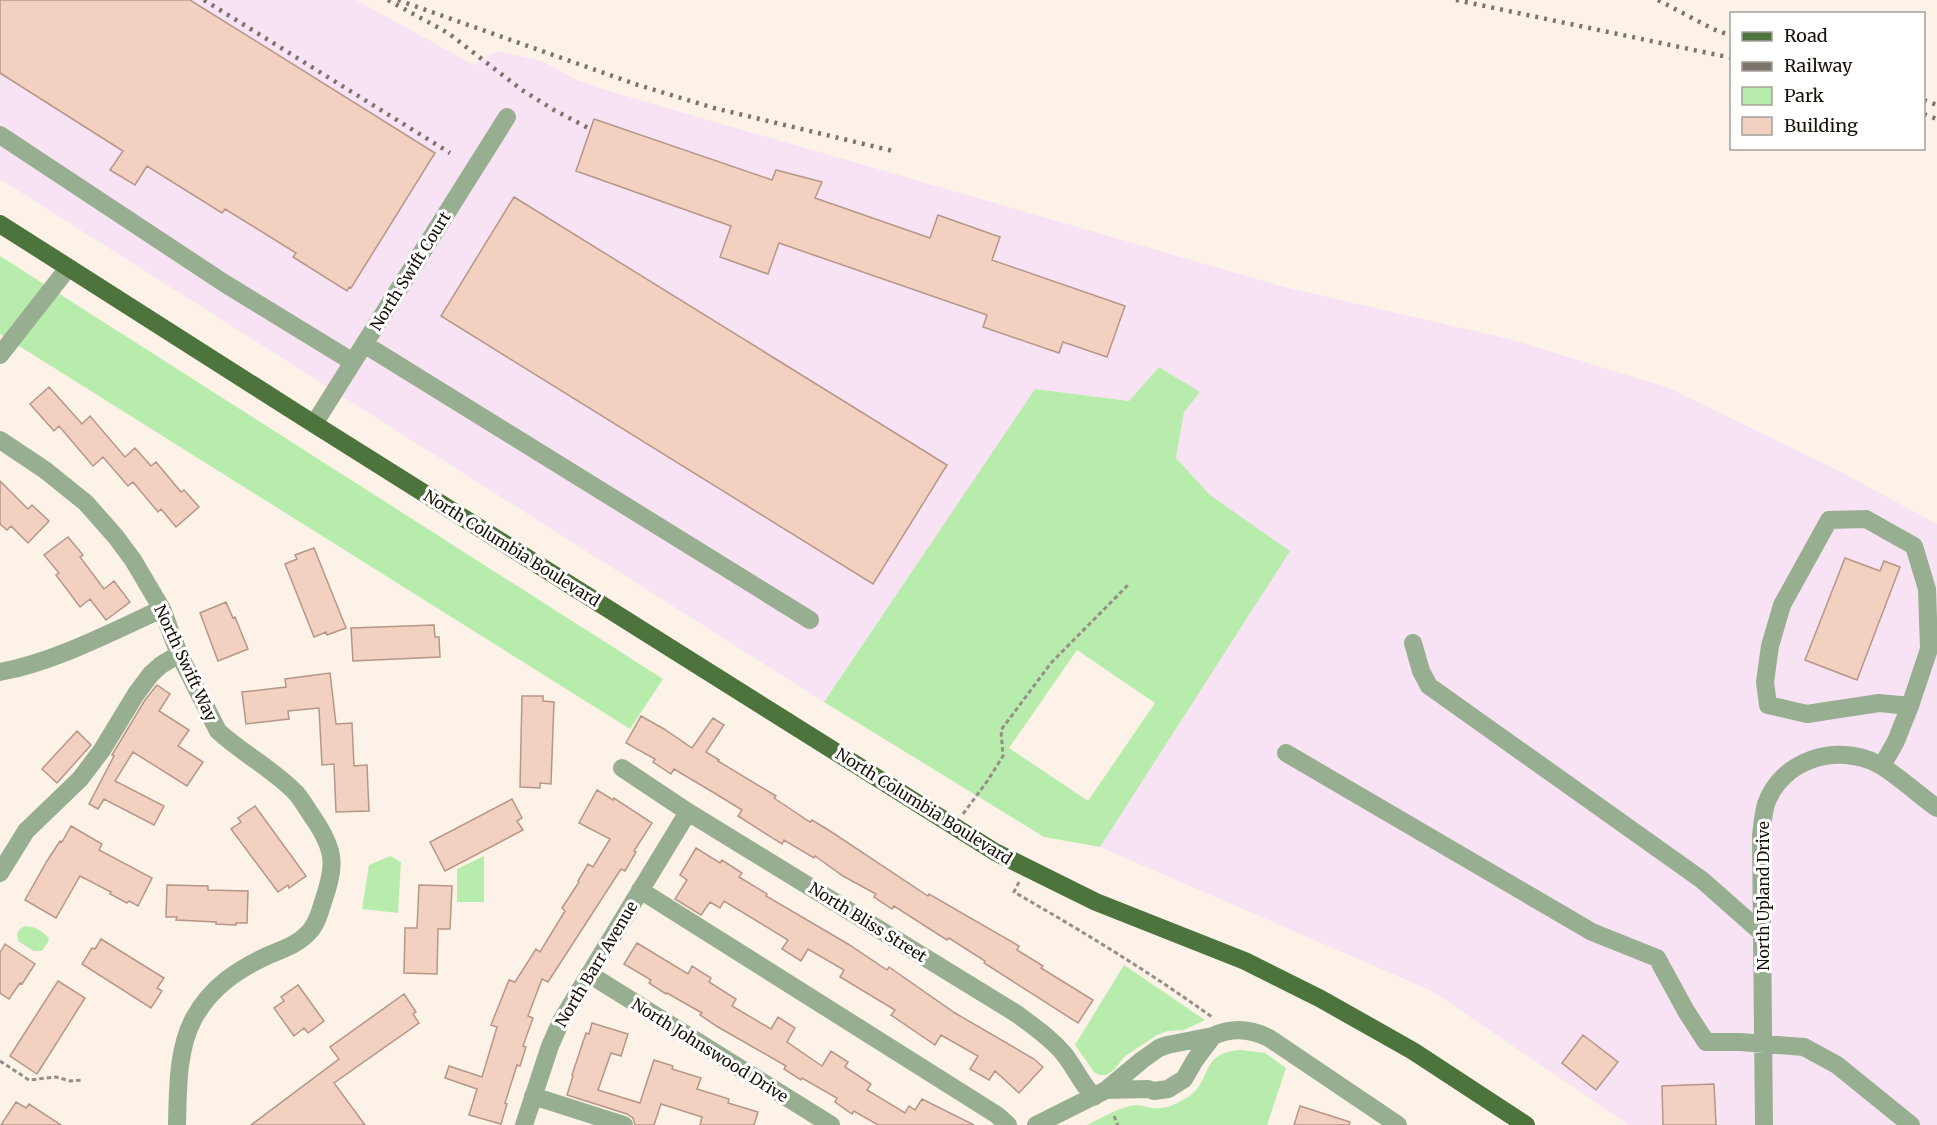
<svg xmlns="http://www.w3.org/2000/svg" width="1937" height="1125" font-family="Merriweather,serif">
<rect width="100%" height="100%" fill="#fcf2e8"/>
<!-- industrial -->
<path fill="#f7e3f3" d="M0,0H356L474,65L497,51L542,61L577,80L605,90L1284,287L1509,339L1669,388L1839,471L1937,524V1125H1629L1432,991L1100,847L1289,551L1210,495L1176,458L1184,412L1200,392L1159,367L1129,401L1035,389L824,702L0,179Z"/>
<!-- green -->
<path fill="#b8ecad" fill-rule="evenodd" d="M0,256L663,679L630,729L0,334Z
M1159,367L1200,392L1184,412L1176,458L1210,495L1290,551L1100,847L1044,837L824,702L1035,389L1129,401ZM1077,650L1155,703L1088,801L1009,748Z
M390,856L401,862L398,913L362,909L369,865Z
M484,856V902H457V869Z
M25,926C34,926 43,931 49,938L48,942L42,951H34L18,941L17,934L20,929Z
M1124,965L1205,1020L1184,1030L1168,1031L1157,1035L1124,1057L1115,1069L1106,1075H1099L1094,1072L1075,1045Z
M1241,1050L1265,1053L1286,1068L1267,1125H1087C1100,1119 1115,1109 1130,1106C1138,1104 1145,1107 1153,1108C1166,1110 1178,1103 1188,1097C1213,1081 1199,1052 1241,1050Z"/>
<!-- building -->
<path fill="#f3d1c1" stroke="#b69687" stroke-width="1.5" d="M0,0H190L435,153L351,288L349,287L347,291L293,257L296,253L225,209L222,213L147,166L135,185L110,170L123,151L0,73Z
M594,119L772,180L776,170L822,182L815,198L930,238L938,215L1000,237L992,260L1125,306L1107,357L1063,342L1059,353L983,327L987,315L779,243L768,274L720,257L731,226L576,171Z
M514,197L947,465L873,584L441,316Z
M49,387L82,424L90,416L125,457L135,448L151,466L156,462L181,492L184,490L199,507L176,527L161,509L158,512L133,482L128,486L103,457L93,466L59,426L54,431L30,404Z
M0,481L28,509L32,505L49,521L28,543L11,526L7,530L0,524Z
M68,537L83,555L80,557L104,589L114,581L130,602L106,620L90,599L80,607L56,575L59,573L44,555Z
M314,548L346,628L327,635L326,632L314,637L285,564L297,559L295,555Z
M1845,558L1880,571L1884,561L1900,567L1857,680L1805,660Z
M226,602L233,618L235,617L248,649L218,661L200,613Z
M434,625L435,637H439L440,657L353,661L351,628Z
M330,673L336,724L352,723L354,766L367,765L369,811L336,812L334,764L322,765L319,708L288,711L289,719L246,724L242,692L286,687L285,679Z
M157,685L170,694L159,711L189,730L178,746L203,762L187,786L133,752L115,781L164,806L154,825L104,799L98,809L89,804L114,756L112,755L145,700Z
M522,696H543V701L554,702L551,784L540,783V788L520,787Z
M641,716L664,729L692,748L713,718L724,725L706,752L719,760L718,761L776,796L774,798L810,822L812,820L830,831L928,896L929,894L1019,946L1017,950L1043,966L1041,968L1093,1000L1078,1023L984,963L985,961L949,938L947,940L894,906L892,909L874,897L876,894L843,876L815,856L814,858L784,840L782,844L738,816L742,810L716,794L674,769L671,774L653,762L655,759L626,743Z
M77,731L91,745L57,783L42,769Z
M597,790L613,800L614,798L652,823L634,851L636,852L625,871L621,869L548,982L542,979L528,1016L533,1018L523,1046L526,1047L520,1066L517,1065L505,1103L507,1104L501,1124L469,1115L477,1089L445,1078L449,1066L482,1077L497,1027L491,1025L509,980L515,982L536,949L540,952L565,911L562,908L579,882L578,881L588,864L593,867L610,839L579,823Z
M512,799L522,818L517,821L523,830L445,871L430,842Z
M255,806L306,876L289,888L288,885L278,892L231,829L241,822L238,818Z
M71,826L102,844L99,850L152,878L138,906L129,901L127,903L110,894L111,892L80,876L56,918L25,900L47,861L60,841L62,842Z
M696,848L720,863L722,860L742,873L739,877L767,894L766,896L848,944L887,970L889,967L955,1013L1034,1059L1043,1067L1019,1093L995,1071L989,1080L970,1069L978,1056L941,1035L935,1045L891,1015L895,1010L840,977L844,970L808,949L801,961L782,949L788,940L724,901L720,908L710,902L701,915L675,899L687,880L680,875Z
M167,885L208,886V890L248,891L247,923H236V925L216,924V922L176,920L177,917H166Z
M419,885L452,886L450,929H438L437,974L404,973L405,928H417Z
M101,939L164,978L157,988L162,991L151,1008L82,964L92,948L95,949Z
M637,943L688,974L692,966L711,978L709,982L736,999L732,1006L771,1029L778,1017L795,1028L787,1042L822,1066L831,1051L848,1062L845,1067L871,1084L867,1090L905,1113L909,1106L915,1110L922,1099L974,1125H878L854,1111L852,1114L835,1102L837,1098L802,1078L801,1080L784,1069L786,1066L718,1027L700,1015L702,1013L667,993L666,994L649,983L651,980L624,964Z
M5,944L35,964L22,984L20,983L9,999L0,993V953Z
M58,981L85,998L37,1074L10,1056Z
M298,985L324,1021L308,1033L304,1028L294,1036L274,1008L284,1001L281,997Z
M404,994L416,1012L413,1014L419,1023L334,1083L365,1125H251L339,1059L330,1047Z
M592,1023L628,1034L621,1056L611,1053L598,1090L640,1103L654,1060L673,1066L672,1069L701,1078L697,1089L729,1099L728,1103L758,1112L754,1125H700L702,1117L661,1104L654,1125H635L633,1118L627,1114L567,1095L573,1076L572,1075L586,1033L589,1034Z
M1583,1035L1618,1062L1596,1090L1562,1063Z
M1714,1084L1716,1125H1663L1662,1086Z
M16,1102L26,1108L29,1104L61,1125H1Z
M1300,1106L1350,1122L1349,1125H1294Z"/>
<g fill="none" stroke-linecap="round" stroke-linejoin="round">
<!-- path -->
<path stroke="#978e85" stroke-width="3" stroke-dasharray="4.5 3" stroke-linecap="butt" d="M963,814L988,780L1003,756L1001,730L1051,663L1128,585
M1019,882L1014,892C1082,931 1148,971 1212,1017
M0,1061L29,1080L56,1077L70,1081L83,1080
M1114,1116L1118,1125"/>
<!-- minor -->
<path stroke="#98ae90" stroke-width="18" d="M0,135L224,283L353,362
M364,344L810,620
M0,355L68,268
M314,424L507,117
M0,440L45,470L86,503L116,537L133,560L162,609L179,654L218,731C243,754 273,769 296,793C303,801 308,811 314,819C337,853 335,867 322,905C319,916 315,928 305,936C296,945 281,950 269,955C238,969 211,987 194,1018C177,1049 178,1091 177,1125
M1413,643L1421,671L1429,686L1702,880L1762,933
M0,672C55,662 111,632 162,609
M1286,753L1592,932L1657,958L1686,1011L1706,1042H1740L1804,1047L1837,1065L1911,1125
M1882,766L1896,741L1910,706L1929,649L1927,589L1914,546L1866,519L1829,520L1782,605L1770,646L1765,682L1768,705L1807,714L1879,703L1910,706
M622,768L688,812L1017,1014C1034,1027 1051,1038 1064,1054C1075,1068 1082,1084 1094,1097
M0,873L26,831L80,779L102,750L136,694L151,674L161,665L179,654
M640,890L997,1115L1008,1125
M589,974L831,1125
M1213,1036C1232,1027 1251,1029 1269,1038L1398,1125
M533,1096L624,1125
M524,1125L550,1046L561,1021L688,812
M1036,1125L1106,1090L1142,1060L1159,1048L1167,1045L1213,1036L1195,1060L1184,1079L1168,1089L1154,1091L1148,1089L1106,1090
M1764,1125L1761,836C1762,826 1763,815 1766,804C1782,759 1837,743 1878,764C1895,773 1920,796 1937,808"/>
<!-- major -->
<path stroke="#4c743c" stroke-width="18" d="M0,224L314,424L995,852L1096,902L1245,961L1321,999L1413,1051L1526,1125"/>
<!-- rail -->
<path stroke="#7c736a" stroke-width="4.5" stroke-dasharray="3 6" stroke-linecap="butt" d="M204,0L450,153
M388,0L448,33L522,90L554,110L590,129
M398,0L638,85L714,108L893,151
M1456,0L1732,58
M1658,0L1713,29L1732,36
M1924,100L1937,105
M1924,114L1937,119"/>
</g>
<g text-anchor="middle" stroke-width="6" stroke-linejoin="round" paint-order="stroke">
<!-- street labels -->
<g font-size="16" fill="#191108" stroke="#fff">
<text transform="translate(410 271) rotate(-58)" y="6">North Swift Court</text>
<text transform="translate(512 548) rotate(32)" y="6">North Columbia Boulevard</text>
<text transform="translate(186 663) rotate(65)" y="6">North Swift Way</text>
<text transform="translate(924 806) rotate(32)" y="6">North Columbia Boulevard</text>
<text transform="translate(1763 896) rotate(-90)" y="6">North Upland Drive</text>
<text transform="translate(868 922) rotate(32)" y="6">North Bliss Street</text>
<text transform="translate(596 964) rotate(-59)" y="6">North Barr Avenue</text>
<text transform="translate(710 1050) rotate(32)" y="6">North Johnswood Drive</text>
</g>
</g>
<!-- legend -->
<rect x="1730" y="12" width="195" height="138" fill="#ffffff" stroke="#a3a09c" stroke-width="1.5"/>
<rect x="1742" y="32" width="30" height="9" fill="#4c743c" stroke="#a3a09c" stroke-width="1.5"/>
<text x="1784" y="42" font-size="18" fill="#191108">Road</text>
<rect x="1742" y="62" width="30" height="9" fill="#7c736a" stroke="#a3a09c" stroke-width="1.5"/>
<text x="1784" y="72" font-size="18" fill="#191108">Railway</text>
<rect x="1742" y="87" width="30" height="18" fill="#b8ecad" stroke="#a3a09c" stroke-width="1.5"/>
<text x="1784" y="102" font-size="18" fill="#191108">Park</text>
<rect x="1742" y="117" width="30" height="18" fill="#f3d1c1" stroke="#a3a09c" stroke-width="1.5"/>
<text x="1784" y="132" font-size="18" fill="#191108">Building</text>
</svg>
